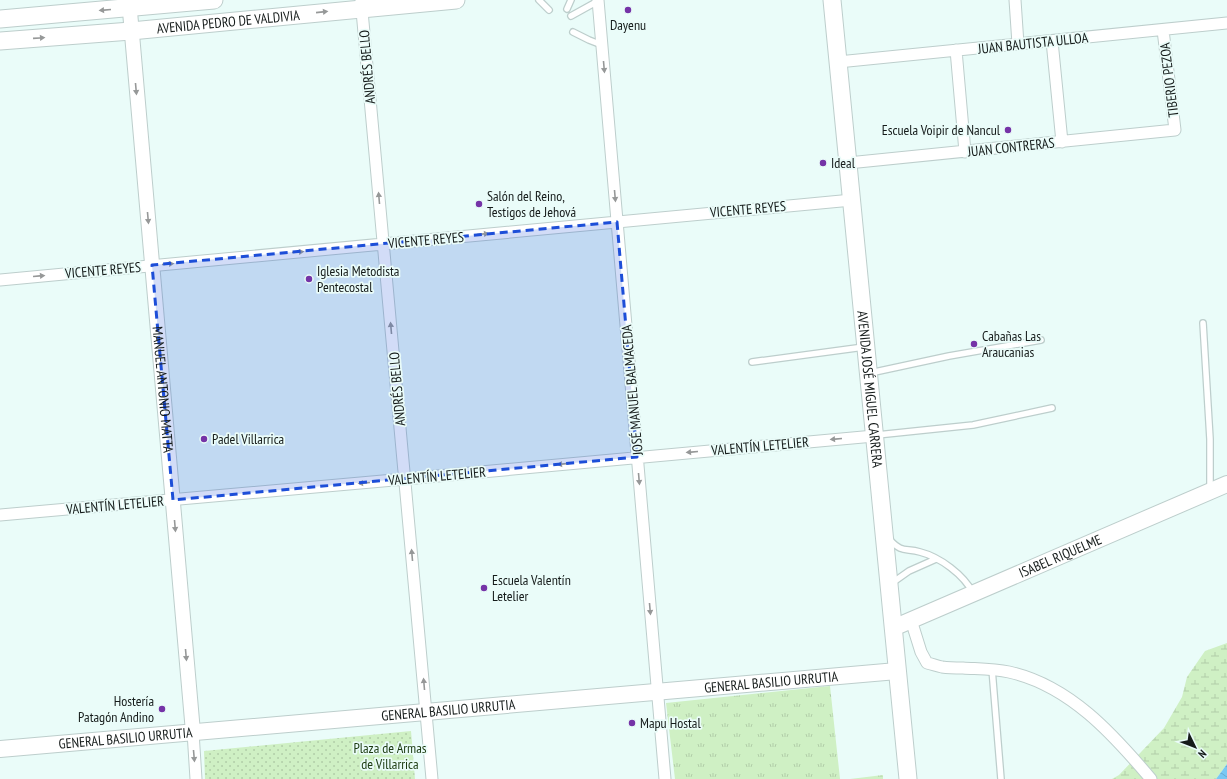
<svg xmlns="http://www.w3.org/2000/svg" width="1227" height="779" font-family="'PT Sans Narrow',sans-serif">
<defs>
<pattern id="grass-tufts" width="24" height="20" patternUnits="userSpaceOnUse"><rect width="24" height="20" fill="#cff0c4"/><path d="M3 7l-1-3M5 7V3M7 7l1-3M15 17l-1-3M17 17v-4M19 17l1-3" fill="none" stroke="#b1cda8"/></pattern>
<pattern id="wetland-marsh" width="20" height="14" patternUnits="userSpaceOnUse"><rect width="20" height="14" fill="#cff0c4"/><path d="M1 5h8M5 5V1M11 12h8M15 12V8" fill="none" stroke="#b1cda8"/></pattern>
<pattern id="park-dots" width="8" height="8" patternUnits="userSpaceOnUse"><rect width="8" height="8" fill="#cff0c4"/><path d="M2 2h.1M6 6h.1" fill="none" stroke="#b1cda8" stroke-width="1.8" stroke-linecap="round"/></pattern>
<pattern id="water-waves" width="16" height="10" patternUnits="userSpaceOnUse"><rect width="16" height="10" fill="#79c8f4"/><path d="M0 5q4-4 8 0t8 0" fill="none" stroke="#68abd1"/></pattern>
</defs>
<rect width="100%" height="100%" fill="#eafcf9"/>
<!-- grass -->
<path fill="url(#grass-tufts)" d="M830,686L840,779H675L666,703Z
M883,775V779H850Z"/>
<!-- wetland -->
<path fill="url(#wetland-marsh)" d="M1227,643V764L1216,779H1112L1119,775L1164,728L1182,697L1187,677L1205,651Z"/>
<!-- park -->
<path fill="url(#park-dots)" d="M411,731L415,779H205L204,751Z"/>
<!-- water -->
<path fill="url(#water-waves)" d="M1227,764V779H1216Z"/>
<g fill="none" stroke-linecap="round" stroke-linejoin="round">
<!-- service casing -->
<g stroke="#bdcecc" stroke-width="8">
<path id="service" d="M539,0L549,10
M567,9L571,0
M571,16L598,1
M573,32L589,40L602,45
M1203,323L1210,439V488
M752,362L864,347
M870,373L949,356L1041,340
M877,435L973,425L1052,408
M890,540C902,553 905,548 920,552C940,557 964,575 973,593
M892,583L909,571L936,559
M992,669L1001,779"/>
</g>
<!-- minor casing -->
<g stroke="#bdcecc" stroke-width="13">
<path id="minor" d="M361,0L432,779
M598,0L665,779
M1015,0L1018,44
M1052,41L1062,142
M956,50L965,152
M838,62L1227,23
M848,163L1175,130L1163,30
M0,280L852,200
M0,515L405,479L874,436
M911,620L921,652L927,663C932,664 937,666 942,667C949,668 956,668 963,668C979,669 994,669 1009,672C1069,685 1113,734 1151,779
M193,732L196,779"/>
</g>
<!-- tertiary casing -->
<g stroke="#bdcecc" stroke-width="16">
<g id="tertiary">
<path id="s1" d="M129,0L193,732"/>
</g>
</g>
<!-- secondary casing -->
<g stroke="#bdcecc" stroke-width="18">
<g id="secondary">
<path id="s2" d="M893,628L1227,484"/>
<path id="s3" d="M0,749L897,671"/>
</g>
</g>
<!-- primary casing -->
<g stroke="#bdcecc" stroke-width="19">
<g id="primary">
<path id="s4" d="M832,0L908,779"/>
<path d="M0,19L214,0"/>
<path id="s5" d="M0,41L131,31L456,0"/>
</g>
</g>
<!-- service -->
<use href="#service" stroke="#fff" stroke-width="5.5"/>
<!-- minor -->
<use href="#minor" stroke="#fff" stroke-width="11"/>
<!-- tertiary -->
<use href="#tertiary" stroke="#fff" stroke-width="14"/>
<!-- secondary -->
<use href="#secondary" stroke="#fff" stroke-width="16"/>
<!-- primary -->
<use href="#primary" stroke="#fff" stroke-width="17"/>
</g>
<!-- one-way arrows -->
<defs><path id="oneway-solid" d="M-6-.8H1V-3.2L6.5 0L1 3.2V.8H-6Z"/></defs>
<g fill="#969898">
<use href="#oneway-solid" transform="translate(105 10) rotate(175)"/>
<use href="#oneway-solid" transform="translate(322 12) rotate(-6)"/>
<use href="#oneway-solid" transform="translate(39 38) rotate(-4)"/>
<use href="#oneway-solid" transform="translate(604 67) rotate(85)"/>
<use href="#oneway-solid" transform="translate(136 89) rotate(85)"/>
<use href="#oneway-solid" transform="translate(615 196) rotate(85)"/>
<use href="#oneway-solid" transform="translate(379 198) rotate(-95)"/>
<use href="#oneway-solid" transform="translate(148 218) rotate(85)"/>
<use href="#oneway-solid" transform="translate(483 234) rotate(-5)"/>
<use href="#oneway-solid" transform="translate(298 252) rotate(-5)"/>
<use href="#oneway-solid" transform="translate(168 264) rotate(-5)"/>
<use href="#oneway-solid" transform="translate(39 276) rotate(-5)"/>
<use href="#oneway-solid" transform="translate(391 328) rotate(-95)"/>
<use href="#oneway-solid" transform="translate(836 439) rotate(175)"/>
<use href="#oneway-solid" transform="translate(692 452) rotate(175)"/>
<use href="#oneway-solid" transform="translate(563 464) rotate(174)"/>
<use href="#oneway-solid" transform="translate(639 479) rotate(85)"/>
<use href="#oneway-solid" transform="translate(364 483) rotate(175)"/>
<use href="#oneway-solid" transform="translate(175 526) rotate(85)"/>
<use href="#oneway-solid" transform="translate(412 555) rotate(-95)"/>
<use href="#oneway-solid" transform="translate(650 609) rotate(85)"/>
<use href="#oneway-solid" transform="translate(186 655) rotate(85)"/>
<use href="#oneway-solid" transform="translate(424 684) rotate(-95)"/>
<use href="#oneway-solid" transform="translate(194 756) rotate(85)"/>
</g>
<!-- marked area -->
<path fill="#1d4ed8" fill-opacity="0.2" stroke="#1d4ed8" stroke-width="3" stroke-dasharray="8 5" stroke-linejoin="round" d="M617,222L637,457L173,500L152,265Z"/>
<!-- markers -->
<g fill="#7533a7" stroke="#eafcf9" stroke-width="1.5">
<circle cx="628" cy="10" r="4"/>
<circle cx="1008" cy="130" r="4"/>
<circle cx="823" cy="163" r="4"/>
<circle cx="479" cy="204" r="4"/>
<circle cx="309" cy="279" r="4"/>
<circle cx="974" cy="344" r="4"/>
<circle cx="204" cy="439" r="4"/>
<circle cx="484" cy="588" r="4"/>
<circle cx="162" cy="709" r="4"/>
<circle cx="632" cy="723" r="4"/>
</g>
<g text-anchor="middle" stroke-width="3.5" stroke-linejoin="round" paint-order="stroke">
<!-- street labels -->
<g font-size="14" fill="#151b1a" stroke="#eafcf9">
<text dy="5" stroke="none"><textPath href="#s5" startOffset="229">AVENIDA PEDRO DE VALDIVIA</textPath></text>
<text transform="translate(1033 43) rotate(-6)" y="5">JUAN BAUTISTA ULLOA</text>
<text transform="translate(367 67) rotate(-95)" y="5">ANDRÉS BELLO</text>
<text transform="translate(1169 80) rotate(-97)" y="5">TIBERIO PEZOA</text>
<text transform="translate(1011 147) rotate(-6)" y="5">JUAN CONTRERAS</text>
<text transform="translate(748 209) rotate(-5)" y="5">VICENTE REYES</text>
<text transform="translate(426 240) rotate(-5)" y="5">VICENTE REYES</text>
<text transform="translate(103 270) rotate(-5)" y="5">VICENTE REYES</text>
<text dy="5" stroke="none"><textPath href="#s1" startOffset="391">MANUEL ANTONIO MATTA</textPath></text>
<text transform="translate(397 389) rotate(-95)" y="5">ANDRÉS BELLO</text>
<text dy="5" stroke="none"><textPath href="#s4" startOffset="391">AVENIDA JOSÉ MIGUEL CARRERA</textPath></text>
<text transform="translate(632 390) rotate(-95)" y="5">JOSÉ MANUEL BALMACEDA</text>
<text transform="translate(760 446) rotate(-5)" y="5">VALENTÍN LETELIER</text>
<text transform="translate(437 476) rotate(-5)" y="5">VALENTÍN LETELIER</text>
<text transform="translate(115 505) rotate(-5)" y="5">VALENTÍN LETELIER</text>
<text dy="5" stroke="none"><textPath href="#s2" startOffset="182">ISABEL RIQUELME</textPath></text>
<text dy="5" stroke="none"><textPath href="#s3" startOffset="774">GENERAL BASILIO URRUTIA</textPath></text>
<text dy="5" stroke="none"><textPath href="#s3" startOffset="450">GENERAL BASILIO URRUTIA</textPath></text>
<text dy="5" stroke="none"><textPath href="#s3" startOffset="126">GENERAL BASILIO URRUTIA</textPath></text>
</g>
<!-- poi labels -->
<g font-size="14" fill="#151b1a" stroke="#eafcf9" text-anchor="start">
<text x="628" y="30" text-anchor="middle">Dayenu</text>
<text x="1000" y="135" text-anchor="end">Escuela Voipir de Nancul</text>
<text x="831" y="168">Ideal</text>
<text x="487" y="201">Salón del Reino,<tspan x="487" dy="16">Testigos de Jehová</tspan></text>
<text x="317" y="276">Iglesia Metodista<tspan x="317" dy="16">Pentecostal</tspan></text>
<text x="982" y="341">Cabañas Las<tspan x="982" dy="16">Araucanias</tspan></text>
<text x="212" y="444">Padel Villarrica</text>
<text x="492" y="585">Escuela Valentín<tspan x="492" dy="16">Letelier</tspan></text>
<text x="154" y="706" text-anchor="end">Hostería<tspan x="154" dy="16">Patagón Andino</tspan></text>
<text x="640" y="728">Mapu Hostal</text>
</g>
<!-- park labels -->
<g font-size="14" fill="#1b3b10" stroke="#eafcf9">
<text x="390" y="753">Plaza de Armas<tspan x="390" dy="16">de Villarrica</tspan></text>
</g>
</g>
<!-- north arrow -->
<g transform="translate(1195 747) rotate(133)" stroke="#eafcf9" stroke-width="3" paint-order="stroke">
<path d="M0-3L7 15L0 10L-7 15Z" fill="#151b1a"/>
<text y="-6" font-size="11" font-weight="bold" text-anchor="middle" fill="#151b1a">N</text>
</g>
</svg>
